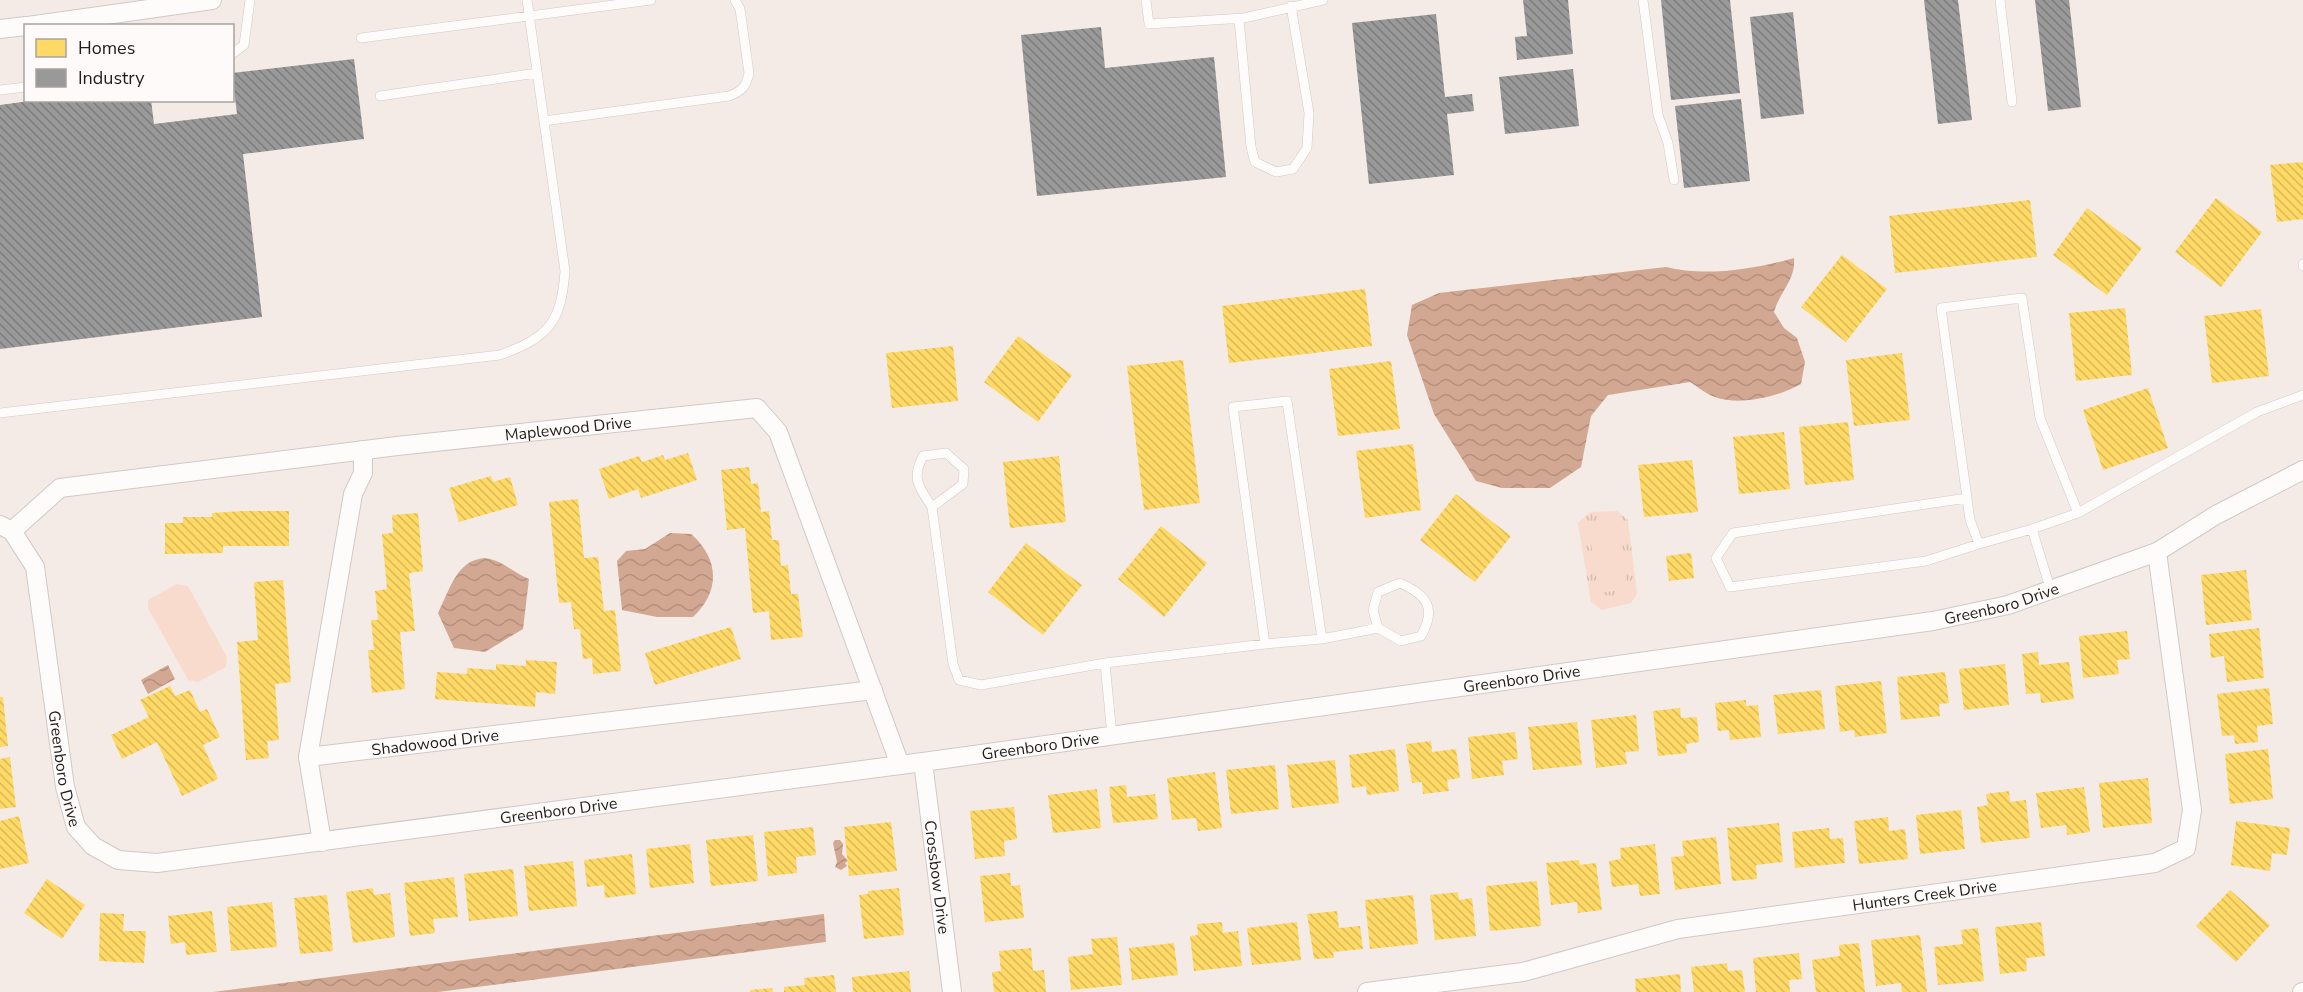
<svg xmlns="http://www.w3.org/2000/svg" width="2303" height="992" font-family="'Nunito Sans',sans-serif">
<defs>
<pattern id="grass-tufts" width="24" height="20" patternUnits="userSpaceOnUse" patternTransform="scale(1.5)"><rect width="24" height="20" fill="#f8dbcc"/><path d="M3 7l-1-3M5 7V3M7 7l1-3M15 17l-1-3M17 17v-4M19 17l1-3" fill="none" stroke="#d4bcaf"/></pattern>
<pattern id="water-waves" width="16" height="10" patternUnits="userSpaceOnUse" patternTransform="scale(1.5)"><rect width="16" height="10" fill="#d2a892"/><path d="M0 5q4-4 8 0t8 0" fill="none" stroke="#b4907d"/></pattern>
<pattern id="homes-back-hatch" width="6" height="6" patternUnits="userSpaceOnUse" patternTransform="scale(1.5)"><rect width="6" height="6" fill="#ffd966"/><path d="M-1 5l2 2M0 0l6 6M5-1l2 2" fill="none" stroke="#daba58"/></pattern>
<pattern id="industry-back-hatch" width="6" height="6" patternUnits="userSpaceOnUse" patternTransform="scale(1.5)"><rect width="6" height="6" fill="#999"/><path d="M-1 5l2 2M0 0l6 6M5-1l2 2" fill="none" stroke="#7c7c7c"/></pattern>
</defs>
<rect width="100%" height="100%" fill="#f4ebe7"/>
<!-- grass -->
<path fill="url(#grass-tufts)" d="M1617,511L1628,520L1637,594L1631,603L1602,610L1591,602L1578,523L1590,512Z"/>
<!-- pitch -->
<path fill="#f8dbcc" d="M1617,527L1627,589L1599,593L1589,532Z
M177,584L188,586L227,657L226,667L198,682L188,680L148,608V600Z"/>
<!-- water -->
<path fill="url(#water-waves)" d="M1794,258C1796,280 1780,291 1774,312L1784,328L1797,338L1805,362L1801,384C1778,397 1740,406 1715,397C1706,394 1698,387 1690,382L1608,395L1591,416L1581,467L1550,488H1502L1476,481L1434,414L1407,335L1412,305L1439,293L1666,267C1705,277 1755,269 1794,258Z
M670,533L691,534C719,558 721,591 693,617H657L622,610L617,561L626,551L645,549Z
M485,558C504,561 512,572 529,579L523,629L485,652L454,648L438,613C450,590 456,560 485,558Z
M168,665L175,679L148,694L141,680Z
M835,840H840L843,844L842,854L848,861L845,863L847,866L841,870L835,867L837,862L833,843Z
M824,914L826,942L438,992H213Z"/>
<!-- homes -->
<path fill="url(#homes-back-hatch)" d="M2303,162V219L2277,222L2270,165Z
M2216,198L2262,232L2221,287L2175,252Z
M2030,200L2037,257L1895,273L1889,216Z
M2087,208L2142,248L2107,295L2053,255Z
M1842,255L1887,289L1846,342L1801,307Z
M1365,289L1372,346L1229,363L1222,306Z
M2125,308L2132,375L2076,381L2069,313Z
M2261,309L2269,376L2212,383L2204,316Z
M1018,336L1072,375L1038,422L984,382Z
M953,346L958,401L892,408L886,353Z
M1902,353L1910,420L1854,426L1846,360Z
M1183,360L1200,503L1144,510L1127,366Z
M1391,361L1400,429L1338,436L1329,369Z
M2148,388L2168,448L2103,470L2083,410Z
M1848,422L1854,480L1805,485L1799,427Z
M1784,432L1790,489L1739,494L1733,437Z
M1413,444L1421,510L1365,518L1356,451Z
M688,453L697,480L641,498L638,489L609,499L599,469L639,456L642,462L663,455L665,460Z
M1059,456L1066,522L1010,528L1003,462Z
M1692,460L1698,512L1644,517L1638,465Z
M749,467L751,484L758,483L761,512L769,511L772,540H779L781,566L788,565L791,594H798L803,637L771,640L769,611L753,613L745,528L727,530L721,470Z
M491,476L493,482L510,477L518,505L459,522L449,488Z
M1456,494L1511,536L1475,582L1420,540Z
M578,499L584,558L598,557L604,611L615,610L621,671L593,674L592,658L583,659L580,629H574L571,602L559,603L549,502Z
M243,511H289V546H223V553L165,554V523H183V517H212V513Z
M418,513L423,571L409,573L415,631L400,632L405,689L372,693L368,650H374L371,620H378L375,591L387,589L382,534L393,533L392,515Z
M1161,526L1207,563L1164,617L1118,579Z
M1026,543L1082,585L1043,635L988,592Z
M1691,553L1694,578L1669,581L1666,556Z
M2246,570L2252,620L2206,625L2201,575Z
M283,580L291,682L275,684L279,740L267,741L269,758L246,760L237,642L258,640L254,582Z
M731,627L741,659L655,685L645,653Z
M2259,628L2264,678L2227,682L2224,656L2211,658L2209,634Z
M2127,631L2130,659L2117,660L2119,674L2083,678L2079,636Z
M2038,652L2039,665L2069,662L2074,699L2041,703L2040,693L2026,694L2022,654Z
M526,660L557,662L555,694L536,692L535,707L435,699L437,672L467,674V668L496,670V664L526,666Z
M2005,664L2009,705L1964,710L1959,669Z
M1945,672L1949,703L1939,704L1940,716L1901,720L1897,677Z
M1881,681L1887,733L1855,737L1854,730L1840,732L1835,686Z
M170,686L175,696L190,690L200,712L207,709L220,737L203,745L218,779L182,796L157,742L122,759L111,735L149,717L140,700Z
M2269,688L2273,724L2257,726L2258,742L2235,744L2234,735L2222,736L2217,694Z
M1821,690L1825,729L1778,734L1773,695Z
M0,697H3L8,746L0,747Z
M1746,700V706L1758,705L1761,737L1730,740L1729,730L1718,731L1715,703Z
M1680,708L1681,718L1697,717L1699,742L1686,744L1687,753L1658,756L1653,711Z
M1636,715L1639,751L1625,752L1627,764L1596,768L1591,720Z
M1577,722L1582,765L1533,770L1528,727Z
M1515,732L1518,759L1502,761L1504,775L1472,779L1468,737Z
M1431,741L1432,752L1456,749L1460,778L1447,780L1449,791L1423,794L1422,782L1412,783L1406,744Z
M1395,749L1399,791L1367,795L1366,786L1352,788L1349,755Z
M2268,749L2273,799L2230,804L2225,754Z
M10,757L16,807L0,809V759Z
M1335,760L1339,803L1292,808L1287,765Z
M1275,765L1279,809L1231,814L1226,770Z
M1215,772L1222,828L1198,831L1196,818L1172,820L1167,778Z
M2148,778L2152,823L2103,828L2099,783Z
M1126,785L1127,797L1155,794L1158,819L1113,823L1109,787Z
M2084,787L2090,832L2067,835L2066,825L2041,828L2036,793Z
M1097,789L1101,828L1053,833L1048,795Z
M2009,791L2010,802L2026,800L2030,838L1981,843L1977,807L1988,805L1986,794Z
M1014,807L1017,839L1004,841L1005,856L975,859L970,811Z
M1961,810L1965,849L1920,854L1916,815Z
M19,816L29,863L0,869V821Z
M1888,817L1889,831L1905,829L1908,859L1859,864L1854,821Z
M2236,821L2290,828L2287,855L2272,853L2270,871L2231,865Z
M891,822L897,871L849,876L844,827Z
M1779,823L1783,862L1756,865L1757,879L1732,881L1727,828Z
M813,827L816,855L796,857L797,873L768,876L764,832Z
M1829,828L1830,839L1843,838L1845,863L1795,868L1792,832Z
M753,835L758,881L711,886L706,840Z
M1716,837L1721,884L1675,890L1671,857L1684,856L1682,841Z
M690,844L694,883L650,888L646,849Z
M1655,844L1660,894L1640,896L1638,884L1612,887L1609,861L1621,859L1620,848Z
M632,854L636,894L605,898L604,885L587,887L584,860Z
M1579,860L1580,865L1596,863L1602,910L1578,913L1577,902L1551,905L1546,863Z
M573,861L577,906L529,911L524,866Z
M513,869L518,916L469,921L464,874Z
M1010,873L1011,886L1020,885L1024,918L985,922L980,876Z
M454,877L458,917L433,919L435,933L410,936L404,883Z
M47,879L85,905L62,939L24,913Z
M1537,881L1541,926L1490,931L1486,886Z
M373,888L374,895L390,893L395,937L353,943L346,892Z
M899,888L904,935L864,939L859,895L868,894V891Z
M2230,890L2270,925L2236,962L2196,926Z
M1458,892L1459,900L1472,898L1476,936L1435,940L1430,895Z
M327,895L333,951L300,954L294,898Z
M1413,895L1418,944L1370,949L1365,900Z
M272,902L277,947L231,951L227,907Z
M212,911L217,952L186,955L185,942L171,944L168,916Z
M1337,911L1339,928L1360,926L1363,949L1333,952L1334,958L1314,959L1307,914Z
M100,913L124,914L123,931H146L144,963L99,961Z
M1222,922L1223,933L1238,931L1242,966L1194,971L1190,936L1198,935L1197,924Z
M1297,922L1301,960L1252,965L1247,928Z
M2041,922L2045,956L2026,958L2027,971L2000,974L1995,927Z
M1978,928L1984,981L1938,985L1934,947L1963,944L1961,930Z
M1920,935L1927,992H1902L1901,983L1876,986L1871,940Z
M1117,937L1122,985L1071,990L1068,957L1093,954L1091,939Z
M1174,943L1178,975L1132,980L1129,948Z
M1859,943L1865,992H1816L1812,960L1840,956L1839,945Z
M1031,948L1033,971L1044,970L1046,992H994L992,972L1001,971L999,951Z
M1799,953L1802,979L1789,980L1790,992H1756L1753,958Z
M1727,963L1728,971L1742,970L1745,992H1694L1691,967Z
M909,971L911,992H853L852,977Z
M1680,974L1681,992H1636L1635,979Z
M834,975L836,992H784V987L805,985L804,978Z
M772,988L773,992H750V990Z"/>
<!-- industry -->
<path fill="url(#industry-back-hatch)" d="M1523,0H1568L1573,54L1517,60L1515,37L1527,36Z
M1661,0H1730L1740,93L1671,100Z
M1924,0H1958L1972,120L1938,124Z
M2035,0H2069L2081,107L2048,111Z
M1793,12L1804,114L1761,119L1750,17Z
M1436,14L1445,97L1472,94L1474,111L1447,114L1454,175L1369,184L1352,23Z
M1101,27L1105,68L1214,57L1226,177L1037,196L1021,35Z
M354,59L364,139L243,154L262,317L0,349V105L37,100H151L154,124L237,114L232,73Z
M1573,69L1579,126L1505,134L1499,77Z
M1741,99L1750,181L1684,188L1675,106Z"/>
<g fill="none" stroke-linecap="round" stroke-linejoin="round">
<!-- service casing -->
<g stroke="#d0c9c5" stroke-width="10">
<path id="service" d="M1146,0L1149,24L1244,18L1323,0
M1643,0L1658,115L1668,143L1674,180
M2000,0L2012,102
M1239,19L1251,147L1255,162L1276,172L1293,169L1307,148L1309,113L1291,6
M361,38L651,0
M232,54L244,45L250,0
M0,90L26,87
M380,96L537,73
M544,121L729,96C742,91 746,87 749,73L740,9L735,0
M2303,264V266
M0,413L500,355C549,337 561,323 565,271L527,0
M1967,498L1733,533L1716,558L1730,587L1926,561L1979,544
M932,507L963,484L964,469L946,453L923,456C911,479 919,487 932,507L953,664L959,680L981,685L1105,663
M2078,513L2257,412L2303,395
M2032,529L1979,544L1970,520L1941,308L2022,298L2040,418L2078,513L2032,529L2051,591
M1265,644L1322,639
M1112,736L1105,663L1265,644L1233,407L1287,401L1322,639L1378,628L1401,641L1421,636C1437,608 1427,595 1400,583L1378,592L1373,610L1378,628"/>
</g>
<!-- minor casing -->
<g stroke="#d0c9c5" stroke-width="20">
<g id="minor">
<path d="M28,26L212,0"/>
<path d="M0,29L26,26"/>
<path id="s1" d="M363,450V473L353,494L308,757L873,690"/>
<path id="s2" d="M0,525L12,531L35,567L65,787L76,827L93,846L118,860L157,863L923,762L1933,621L2008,605L2157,552L2216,515L2303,470"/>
<path id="s3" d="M12,531L60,488L397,446L757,408L778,432L900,765"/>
<path d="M308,757L322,842"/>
<path id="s4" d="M923,762L952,992"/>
<path id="s5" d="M1367,992L1523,972L1678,929L2155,863L2186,848L2192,810L2157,552"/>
<path d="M2302,992H2303"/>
</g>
</g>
<!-- service -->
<use href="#service" stroke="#fdfcfb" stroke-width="9"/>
<!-- minor -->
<use href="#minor" stroke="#fdfcfb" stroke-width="18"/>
</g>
<g text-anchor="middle" stroke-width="6" stroke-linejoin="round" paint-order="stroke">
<!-- street labels -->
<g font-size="16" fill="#221d1a" stroke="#fdfaf9">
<text dy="6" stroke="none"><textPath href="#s3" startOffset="576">Maplewood Drive</textPath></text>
<text dy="6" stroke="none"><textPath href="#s2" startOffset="2276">Greenboro Drive</textPath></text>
<text dy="6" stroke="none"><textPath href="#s2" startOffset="1790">Greenboro Drive</textPath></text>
<text dy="6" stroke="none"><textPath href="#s1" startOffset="441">Shadowood Drive</textPath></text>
<text dy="6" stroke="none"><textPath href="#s2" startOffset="1304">Greenboro Drive</textPath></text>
<text dy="6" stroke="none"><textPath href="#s2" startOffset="260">Greenboro Drive</textPath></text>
<text dy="6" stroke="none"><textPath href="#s2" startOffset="818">Greenboro Drive</textPath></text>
<text dy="6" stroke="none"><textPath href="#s4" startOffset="116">Crossbow Drive</textPath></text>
<text dy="6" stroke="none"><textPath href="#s5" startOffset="567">Hunters Creek Drive</textPath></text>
</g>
</g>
<!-- legend -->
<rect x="24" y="24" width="210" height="78" fill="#fdfaf9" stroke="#a5a2a0" stroke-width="1.5"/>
<rect x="36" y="39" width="30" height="18" fill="#ffd966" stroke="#a5a2a0" stroke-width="1.5"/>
<text x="78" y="54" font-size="18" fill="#221d1a">Homes</text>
<rect x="36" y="69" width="30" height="18" fill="#999999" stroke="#a5a2a0" stroke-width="1.5"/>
<text x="78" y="84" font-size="18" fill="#221d1a">Industry</text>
</svg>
